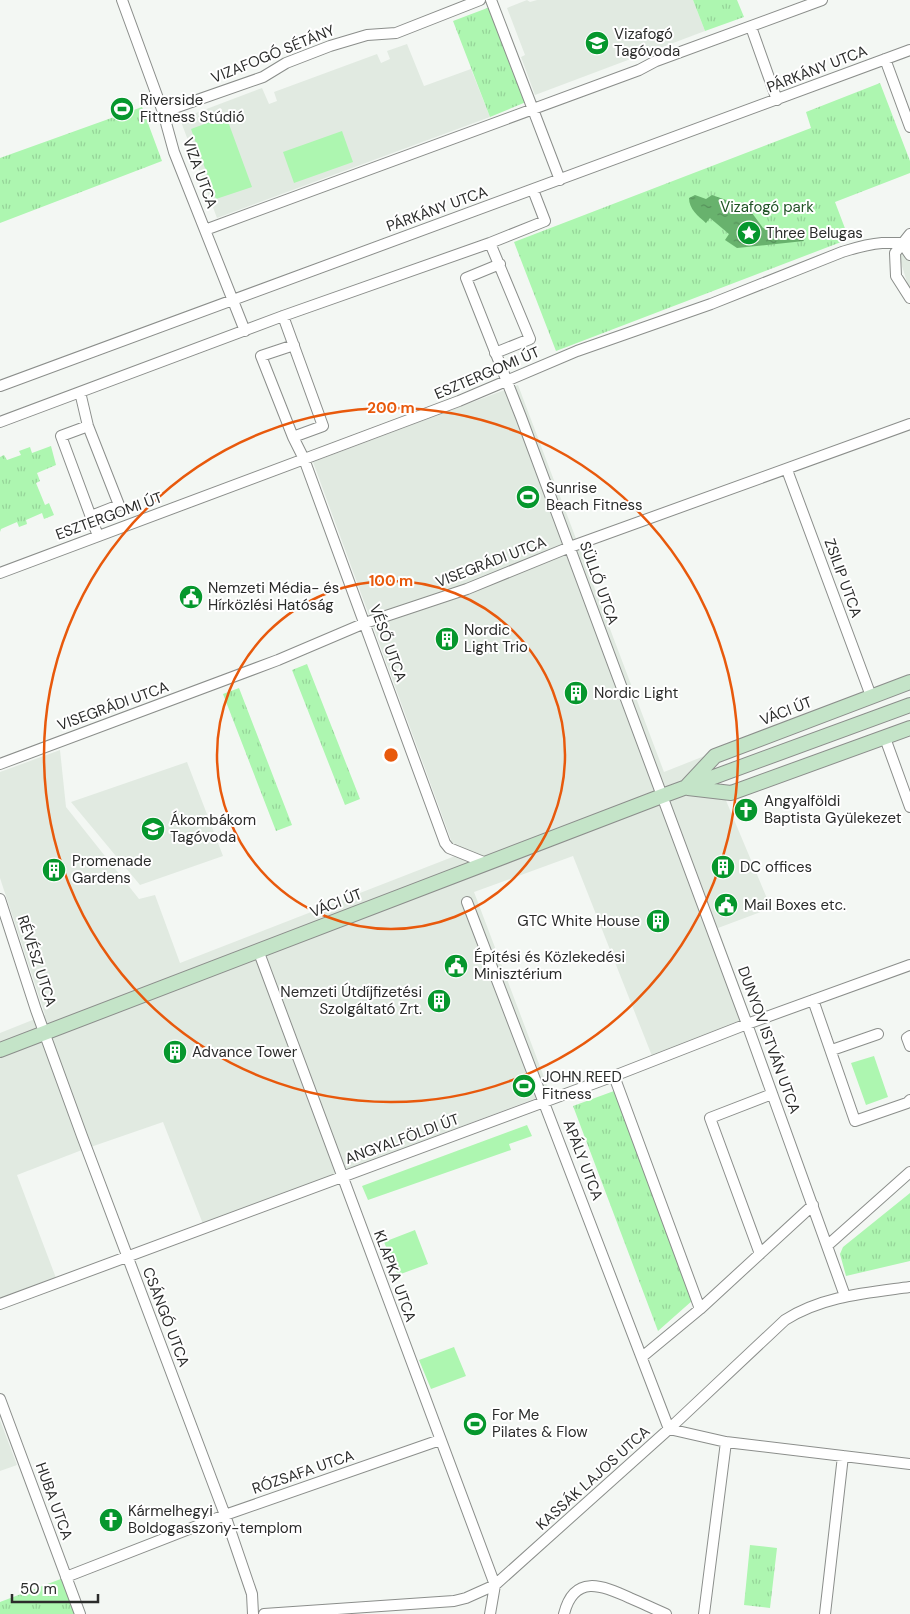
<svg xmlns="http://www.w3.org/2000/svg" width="910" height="1614" font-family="'DM Sans',sans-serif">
<defs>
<pattern id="park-tufts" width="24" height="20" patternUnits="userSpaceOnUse" patternTransform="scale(1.25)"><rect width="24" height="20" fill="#adf6b0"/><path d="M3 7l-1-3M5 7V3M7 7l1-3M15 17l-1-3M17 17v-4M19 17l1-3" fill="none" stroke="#95d398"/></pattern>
<pattern id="water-ripples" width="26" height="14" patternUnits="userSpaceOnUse" patternTransform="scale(1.25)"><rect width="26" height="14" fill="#68b26d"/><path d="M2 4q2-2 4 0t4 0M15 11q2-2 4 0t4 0" fill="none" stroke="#56915a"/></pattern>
</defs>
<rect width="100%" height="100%" fill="#f3f7f3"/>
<!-- built -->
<path fill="#e1eae1" d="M527,0L530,2L537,0H693L705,31L535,95L521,57L525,55L507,8Z
M407,44L424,86L471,69L490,117L217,218L180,119L262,88L269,104L277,101L274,92L377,54L381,63L390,59L387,51Z
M910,234V292L894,240Z
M518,385L664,772L707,755L771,908L718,928L751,1018L652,1056L573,856L474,892L550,1093L203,1224L163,1122L82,1150L17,1175L56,1278L0,1299V1033L45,1015L0,878V772L60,750L66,807L139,899L155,895L180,963L455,856L450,837L313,462Z
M187,762L223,856L140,885L71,802Z
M0,1420L17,1465L0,1471Z"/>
<!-- grass -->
<path fill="#adf6b0" d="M226,116L252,187L216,199L191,129Z
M342,131L353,162L294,183L283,152Z
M874,1056L888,1097L866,1105L851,1063Z
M527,1125L532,1136L509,1144L511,1150L368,1200L362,1186Z
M415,1230L428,1264L398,1275L384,1242Z
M454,1347L466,1376L431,1389L419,1360Z"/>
<!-- park -->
<path fill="url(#park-tufts)" d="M693,0H737L744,17L705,31Z
M490,7L526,102L490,117L453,21Z
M880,83L910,161V173L835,202L849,239L556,351L514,242L811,128L806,112Z
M142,107L162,161L0,223V158Z
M51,446L56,465L37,473L40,481L36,483L45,505L49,503L54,515L44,519L42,513L26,520L27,524L19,527L17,522L1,529L0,532V457L4,455L7,460L21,455L19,451L30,447L32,453Z
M307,664L360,799L345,805L292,670Z
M239,688L292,825L276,831L223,694Z
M614,1091L693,1300L658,1331L573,1106Z
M910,1193V1261L846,1276L840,1254L843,1247Z
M750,1545L777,1548L770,1608L744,1605Z
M66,1577L80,1614H0V1602Z"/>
<!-- water -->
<path fill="url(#water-ripples)" d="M695,195L706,199L712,195L737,204L744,202L763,228L801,236L804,241L737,248L725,240L729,234L710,218L706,223C698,216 689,209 689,198Z"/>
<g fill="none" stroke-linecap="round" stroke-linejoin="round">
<!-- street casing -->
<g stroke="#8b8e8b" stroke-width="12">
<path id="street" d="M122,0L163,112L174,152L245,331
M491,0L560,180
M751,27L777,100
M885,59L910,127
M163,112L263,77L286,63L330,46L367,35L396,33L480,0
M205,230L639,70L656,61L822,0
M910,234L895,253L896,276L910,298
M490,243L530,339L495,353
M902,243L910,255
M500,264L466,278L521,417L747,1024L845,1296
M283,316L323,426L293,437
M294,345L261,356L293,437L304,459L445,843L449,848L486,863
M0,386L910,50
M80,392L88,426L119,505L91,516
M0,422L283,316L490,243L545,221L533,190
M88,426L61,436L98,536
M787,470L871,696
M0,573L459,401L577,351L711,304L842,252C855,248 867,244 882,243C891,243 900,244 910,241
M885,738L910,807
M0,764L278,660L365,623L467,589L570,547L910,424
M0,899L36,1010L82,1136L225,1515L252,1594L253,1614
M467,902L669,1429L726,1442L910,1464
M258,950L495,1585L490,1614
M813,1000L855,1121L907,1103L910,1100
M910,1036L907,1038L910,1046
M832,1050L878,1034
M614,1076L700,1309
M828,1245L910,1172
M760,1254L710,1118L772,1094
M0,1304L614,1076L747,1024L910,965
M642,1357L700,1309L813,1205
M0,1399L80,1614
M66,1577L225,1515L440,1440
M264,1614L454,1601L466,1598L495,1585L669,1429L785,1320C823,1296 866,1293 910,1287
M564,1614C574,1574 602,1585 630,1598C642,1603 654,1609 666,1614
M704,1614L726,1442
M825,1614L843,1456"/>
</g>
<!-- secondary casing -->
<g stroke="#8b8e8b" stroke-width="16">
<path id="secondary" d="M687,786L715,756L910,682
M688,788L731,793L910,728
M0,1050L662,796L910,705"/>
</g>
<!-- street -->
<use href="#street" stroke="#fff" stroke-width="10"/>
<!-- secondary -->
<use href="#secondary" stroke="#c4e4c8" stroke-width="14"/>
</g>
<!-- distance rings -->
<g fill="none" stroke="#e8590c" stroke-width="2.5">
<circle cx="391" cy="755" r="174"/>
<circle cx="391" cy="755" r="347"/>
</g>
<!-- icons -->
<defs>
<g id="school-disc" transform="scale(1.25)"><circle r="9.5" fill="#06972d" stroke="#fff"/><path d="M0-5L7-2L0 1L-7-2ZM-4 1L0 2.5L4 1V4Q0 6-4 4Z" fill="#fff"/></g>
<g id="stadium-disc" transform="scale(1.25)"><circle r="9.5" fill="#06972d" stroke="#fff"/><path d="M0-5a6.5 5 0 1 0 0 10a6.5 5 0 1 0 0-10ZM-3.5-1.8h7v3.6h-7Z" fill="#fff"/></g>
<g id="sight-disc" transform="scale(1.25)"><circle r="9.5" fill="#06972d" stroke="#fff"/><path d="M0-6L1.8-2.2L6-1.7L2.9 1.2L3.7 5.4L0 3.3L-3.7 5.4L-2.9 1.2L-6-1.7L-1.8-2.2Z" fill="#fff"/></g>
<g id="civic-disc" transform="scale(1.25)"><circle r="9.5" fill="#06972d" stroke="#fff"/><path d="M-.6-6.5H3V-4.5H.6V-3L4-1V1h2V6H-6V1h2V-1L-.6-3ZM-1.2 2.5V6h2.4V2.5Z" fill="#fff"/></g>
<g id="building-disc" transform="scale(1.25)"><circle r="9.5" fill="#06972d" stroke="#fff"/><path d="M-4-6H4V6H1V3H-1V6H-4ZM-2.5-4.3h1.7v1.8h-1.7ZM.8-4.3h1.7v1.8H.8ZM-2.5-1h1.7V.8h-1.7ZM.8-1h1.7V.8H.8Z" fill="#fff"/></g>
<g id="church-disc" transform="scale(1.25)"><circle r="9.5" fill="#06972d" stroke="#fff"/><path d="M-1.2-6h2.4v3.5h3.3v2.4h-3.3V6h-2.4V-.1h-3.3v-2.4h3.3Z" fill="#fff"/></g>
</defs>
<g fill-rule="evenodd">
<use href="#school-disc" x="597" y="43"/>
<use href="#stadium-disc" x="122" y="109"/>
<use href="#sight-disc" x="749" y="233"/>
<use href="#stadium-disc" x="528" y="497"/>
<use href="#civic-disc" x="191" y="597"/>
<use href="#building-disc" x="447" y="639"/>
<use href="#building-disc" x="576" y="693"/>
<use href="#church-disc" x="746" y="810"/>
<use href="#school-disc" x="153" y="829"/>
<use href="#building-disc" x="723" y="867"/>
<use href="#building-disc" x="54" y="870"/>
<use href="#civic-disc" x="726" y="905"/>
<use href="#building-disc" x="658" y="921"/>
<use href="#civic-disc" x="456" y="966"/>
<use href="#building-disc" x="439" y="1001"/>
<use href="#building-disc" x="175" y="1052"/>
<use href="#stadium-disc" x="524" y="1086"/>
<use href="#stadium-disc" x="475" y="1424"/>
<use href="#church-disc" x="111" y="1520"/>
</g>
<g text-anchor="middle" stroke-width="4" stroke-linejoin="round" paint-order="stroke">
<!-- poi labels -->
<g font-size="15" fill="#2b2c2b" stroke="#fff" text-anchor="start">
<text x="614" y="39">Vizafogó<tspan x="614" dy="17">Tagóvoda</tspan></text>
<text x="140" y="105">Riverside<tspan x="140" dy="17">Fittness Stúdió</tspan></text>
<text x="766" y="238">Three Belugas</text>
<text x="546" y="493">Sunrise<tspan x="546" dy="17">Beach Fitness</tspan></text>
<text x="208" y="593">Nemzeti Média- és<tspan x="208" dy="17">Hírközlési Hatóság</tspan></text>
<text x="464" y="635">Nordic<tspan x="464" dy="17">Light Trio</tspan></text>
<text x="594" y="698">Nordic Light</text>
<text x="764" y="806">Angyalföldi<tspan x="764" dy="17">Baptista Gyülekezet</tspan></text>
<text x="170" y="825">Ákombákom<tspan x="170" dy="17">Tagóvoda</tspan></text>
<text x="72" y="866">Promenade<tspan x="72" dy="17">Gardens</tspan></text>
<text x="740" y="872">DC offices</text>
<text x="744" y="910">Mail Boxes etc.</text>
<text x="640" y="926" text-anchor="end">GTC White House</text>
<text x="474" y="962">Építési és Közlekedési<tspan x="474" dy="17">Minisztérium</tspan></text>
<text x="422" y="997" text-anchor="end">Nemzeti Útdíjfizetési<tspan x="422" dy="17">Szolgáltató Zrt.</tspan></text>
<text x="192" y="1057">Advance Tower</text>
<text x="542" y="1082">JOHN REED<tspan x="542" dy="17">Fitness</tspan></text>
<text x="492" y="1420">For Me<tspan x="492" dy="17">Pilates &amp; Flow</tspan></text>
<text x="128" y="1516">Kármelhegyi<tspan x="128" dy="17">Boldogasszony-templom</tspan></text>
</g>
<!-- street labels -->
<g font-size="15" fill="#2b2c2b" stroke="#fff">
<text transform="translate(273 54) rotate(-22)" y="5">VIZAFOGÓ SÉTÁNY</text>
<text transform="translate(817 69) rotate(-21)" y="5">PÁRKÁNY UTCA</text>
<text transform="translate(200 173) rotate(70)" y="5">VIZA UTCA</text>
<text transform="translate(437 209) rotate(-20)" y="5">PÁRKÁNY UTCA</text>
<text transform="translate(487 373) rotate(-23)" y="5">ESZTERGOMI ÚT</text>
<text transform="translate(109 516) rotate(-20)" y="5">ESZTERGOMI ÚT</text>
<text transform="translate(491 562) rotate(-21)" y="5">VISEGRÁDI UTCA</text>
<text transform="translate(843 578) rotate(70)" y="5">ZSILIP UTCA</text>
<text transform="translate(599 583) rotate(70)" y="5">SÜLLŐ UTCA</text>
<text transform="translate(388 643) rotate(70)" y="5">VÉSŐ UTCA</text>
<text transform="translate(113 706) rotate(-20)" y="5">VISEGRÁDI UTCA</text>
<text transform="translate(786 711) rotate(-21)" y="5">VÁCI ÚT</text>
<text transform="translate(336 903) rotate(-21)" y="5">VÁCI ÚT</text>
<text transform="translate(37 961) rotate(72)" y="5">RÉVÉSZ UTCA</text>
<text transform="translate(769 1040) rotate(70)" y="5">DUNYOV ISTVÁN UTCA</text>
<text transform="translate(402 1139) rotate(-20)" y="5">ANGYALFÖLDI ÚT</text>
<text transform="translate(583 1160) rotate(69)" y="5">APÁLY UTCA</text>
<text transform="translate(395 1276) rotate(70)" y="5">KLAPKA UTCA</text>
<text transform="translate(166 1317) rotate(69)" y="5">CSÁNGÓ UTCA</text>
<text transform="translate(303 1472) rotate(-19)" y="5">RÓZSAFA UTCA</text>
<text transform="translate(593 1478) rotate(-42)" y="5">KASSÁK LAJOS UTCA</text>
<text transform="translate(54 1501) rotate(70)" y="5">HUBA UTCA</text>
</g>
<!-- park labels -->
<g font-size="15" fill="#1f5224" stroke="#fff">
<text x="767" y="212">Vizafogó park</text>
</g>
</g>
<circle cx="391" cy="755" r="8" fill="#e8590c" stroke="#fff" stroke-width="2.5"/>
<g font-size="15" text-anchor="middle" font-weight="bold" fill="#e8590c" stroke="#fff" stroke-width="4" stroke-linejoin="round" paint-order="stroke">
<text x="391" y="413">200 m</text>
<text x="391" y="586">100 m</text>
</g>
<!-- scale -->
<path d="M12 1594v8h86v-8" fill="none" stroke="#2b2c2b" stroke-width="2.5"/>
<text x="20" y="1594" font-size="15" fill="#2b2c2b" stroke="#ffffff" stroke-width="4" paint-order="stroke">50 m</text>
</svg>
